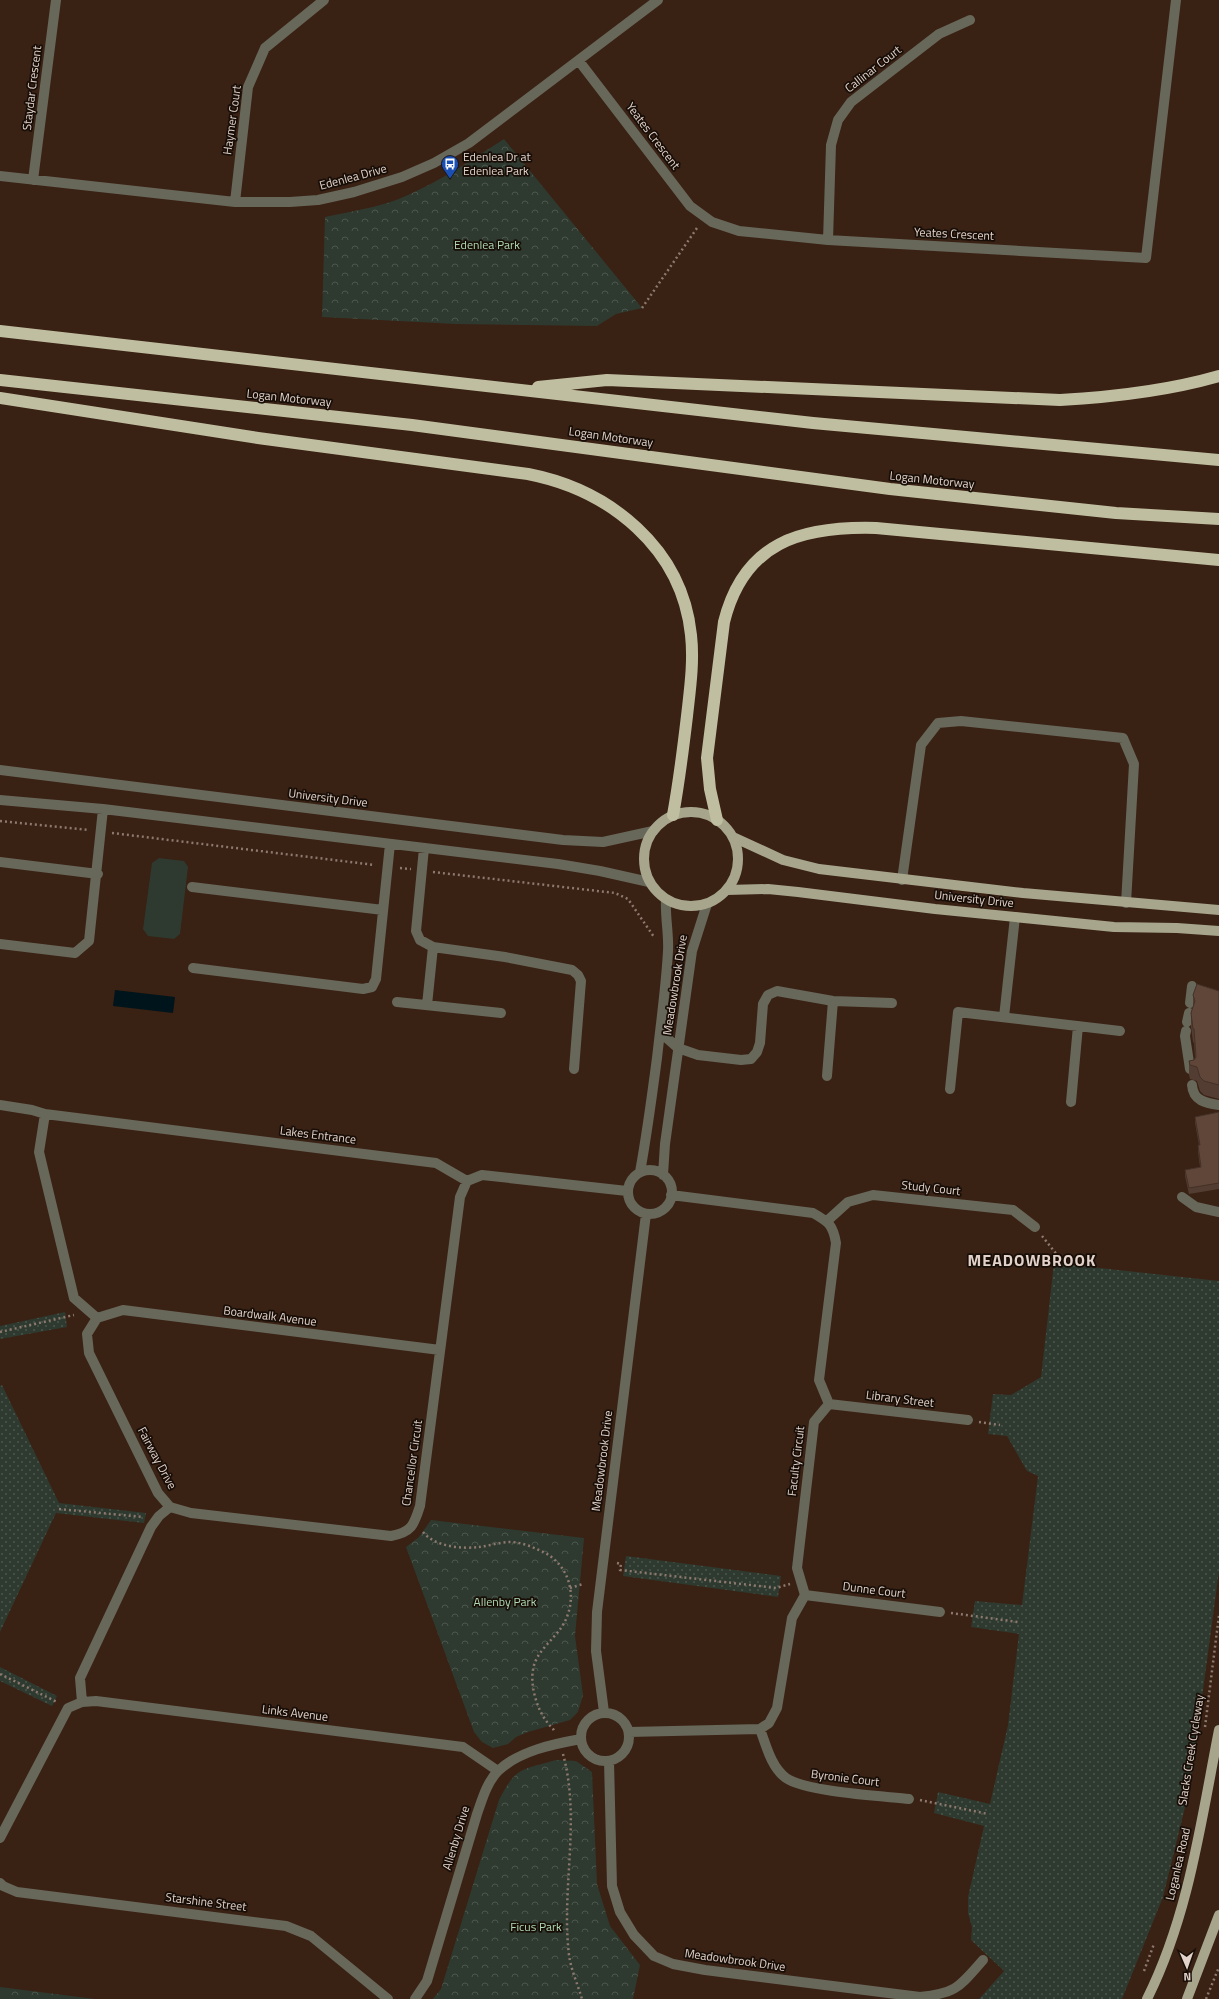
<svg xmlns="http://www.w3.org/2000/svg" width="1219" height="1999" font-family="'Titillium Web',sans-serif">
<defs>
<pattern id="grass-dots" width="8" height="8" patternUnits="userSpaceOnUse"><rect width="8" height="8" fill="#2e3a2f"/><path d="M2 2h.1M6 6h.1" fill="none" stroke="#4c564c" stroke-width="1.8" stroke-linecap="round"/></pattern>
<pattern id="park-crowns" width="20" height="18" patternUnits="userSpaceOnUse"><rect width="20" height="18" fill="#2e3a2f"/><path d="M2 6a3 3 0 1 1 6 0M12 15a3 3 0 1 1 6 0" fill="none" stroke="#4c564c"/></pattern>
</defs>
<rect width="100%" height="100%" fill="#392114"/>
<!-- grass -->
<path fill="url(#grass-dots)" d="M1054,1263L1219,1281V1571L1190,1787L1163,1897L1122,1999H979L1004,1971L971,1940L972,1927L968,1913V1897L984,1826L934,1813L938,1792L990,1804L1008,1725L1019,1634L971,1627L975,1601L1022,1605L1038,1476L1027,1471L1007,1436L988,1434L993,1394L1011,1395L1041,1377Z
M65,1312L67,1327L0,1339V1326Z
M2,1385L59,1503L146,1513L144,1523L56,1513L0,1632V1386Z
M626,1556L781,1576L778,1597L623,1576Z
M0,1667L57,1696L52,1706L0,1681Z"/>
<!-- park -->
<path fill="url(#park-crowns)" d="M504,139L642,308L616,314L597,326L456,324L322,317L325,217C353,211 382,207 408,195C442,180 473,159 504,139Z
M431,1520L584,1538L575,1636L583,1695L578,1712L570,1720L528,1732L516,1737L508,1744L493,1748L482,1742L474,1732L406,1547L419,1537Z
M556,1760L576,1761L592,1772L597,1884L610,1926L640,1965L633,1999H433L441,1989L499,1800C516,1766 522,1770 556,1760Z
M0,1987L95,1999H0Z"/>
<!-- pitch -->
<path fill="#2e3a2f" d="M159,858L184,861L188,867L180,934L174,939L148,936L143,929L152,863Z"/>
<!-- water -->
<path fill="#00151b" d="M115,990L175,997L173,1013L113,1006Z"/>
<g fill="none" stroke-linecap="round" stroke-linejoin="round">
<!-- path -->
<path stroke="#8d796f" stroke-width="2.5" stroke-dasharray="2 3" stroke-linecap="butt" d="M642,308L697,228
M0,821L89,830
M112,833L375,865
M400,868L411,869
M433,872L615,893L628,899L654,937
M1042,1236L1058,1256L1059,1267
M0,1332L74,1315
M979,1422L1000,1425
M59,1509L143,1517
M423,1532C435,1547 462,1549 479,1547C489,1546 500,1542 510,1542C520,1542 530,1546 539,1550C571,1563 580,1600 561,1628C552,1641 535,1653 533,1670C530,1686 537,1709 547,1722C549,1726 553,1727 554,1731
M617,1563L621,1564L620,1570L776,1588L790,1584
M570,1588L583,1584
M951,1613L1018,1622
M0,1674L57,1702
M1205,1727L1219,1615
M563,1754C581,1820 561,1888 569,1955C571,1970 578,1985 582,1999
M920,1800L988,1814
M1176,1870L1179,1860
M1144,1971L1154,1944
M1206,1999L1219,1967"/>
<!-- minor -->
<path stroke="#67675a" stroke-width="10" d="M579,61L690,206L712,222L739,231L828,240L1146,258L1176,0
M0,176L235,202H290L318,200L354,192L402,177L434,163L469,143L658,0
M33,180L56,0
M235,202L248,87L265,48L324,0
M828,240L831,145L838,120L851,102L939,34L970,20
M0,770L563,840L603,842L653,831
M0,800L103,809L558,864L600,871L649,882
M424,848L416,931L420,940L433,947L505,957L572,970L578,975L581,981L574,1069
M0,862L98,874
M902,880L921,745L938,723L961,721L1123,738L1134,764L1126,903
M192,887L383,910
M0,944L75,953L89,941L103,809
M193,968L363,989L372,987L376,979L390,844
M397,1002L501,1013
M1190,1003L1192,986
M427,1005L433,947
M1004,1017L1015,917
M1187,1022L1189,1013
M1186,1031L1185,1036L1190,1069
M660,1032L678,1048L698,1055L741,1060L751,1059L757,1052L760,1043L763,1004L768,995L777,991L833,1001L892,1003
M827,1076L833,1001
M1192,1085C1193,1101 1206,1103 1219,1105
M950,1089L958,1012L1120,1031
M1071,1102L1078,1026
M0,1105L32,1110L45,1114L436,1163L467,1181L482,1175L627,1191
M45,1114L39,1152L74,1298L97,1318
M628 1192a22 22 0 1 1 44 0a22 22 0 1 1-44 0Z
M640,1172C647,1134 652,1096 657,1058C661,1022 666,987 668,951C669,934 665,917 666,900
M663,1175L665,1144L692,951L707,904
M1182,1197L1196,1207L1219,1212
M827,1221L848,1202L873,1195L1013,1210L1035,1227
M97,1318L123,1310L440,1350
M97,1318L87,1334L89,1353L158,1493L170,1507
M829,1404L968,1420
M170,1507L191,1513L391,1536C412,1532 414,1525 420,1506L460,1197L467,1181
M805,1595L940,1612
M82,1702L80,1678L151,1527L159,1516L170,1507
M604,1712L596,1651L597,1612L646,1214
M581 1737a24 24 0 1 1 48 0a24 24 0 1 1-48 0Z
M760,1729C766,1745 771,1767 786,1778C806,1792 882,1796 909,1799
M629,1732L760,1729L769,1723L777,1708L792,1618L805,1595L797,1568L814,1422L829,1404L819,1380L836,1243C833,1225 829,1222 813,1213L671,1195
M609,1761L612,1886L620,1912L634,1935L654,1956L673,1964L705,1970L920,1997C957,1993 959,1987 983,1960
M0,1838L68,1708L82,1702L96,1701L463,1747L498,1771
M0,1883L3,1886L17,1892L286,1926L311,1936L388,1999
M415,1999L427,1981L477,1814C482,1800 487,1782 498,1771C519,1751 553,1744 581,1739"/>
<!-- major -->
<path stroke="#a7a58c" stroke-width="10" d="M644 859a47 47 0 1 1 94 0a47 47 0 1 1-94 0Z
M733,837L783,860L819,869L1023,893L1219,910
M727,890L768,889L798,892L935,909L1114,927L1177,928L1219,931
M1147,1999C1189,1915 1201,1821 1219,1730
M1187,1999L1219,1915"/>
<!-- highway -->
<path stroke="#c0bea0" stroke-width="12" d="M0,331L813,423L1219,460
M0,380L412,425L890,489L1116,513L1219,519
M538,387L607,380L1060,400C1114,397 1167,391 1219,376
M0,398L258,438L528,474C610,490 682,548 691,635C694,662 690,689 687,716C683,750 679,782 673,815
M717,820L710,789L707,758L724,622C744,542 801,526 876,528L1219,560"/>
</g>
<!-- wall -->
<path fill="#533c31" d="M1219,991V1099L1204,1095L1200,1091L1197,1081L1190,1079L1189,1075V1061L1194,1060L1195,1058L1194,1043L1193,1042L1191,1027V1013L1193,1006V995Z
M1219,1112V1189L1189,1194L1185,1176V1170L1200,1167L1198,1152V1145H1199L1195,1123V1117Z"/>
<!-- building -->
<path fill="#604639" stroke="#433128" d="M1197,984L1219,991V1085L1204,1081L1200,1077L1197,1067L1190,1065L1189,1061L1194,1060L1196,1057L1194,1029H1193L1191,1013L1195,1001L1193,995Z
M1219,1112V1183L1189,1188L1185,1170L1201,1167L1198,1145H1200L1195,1117Z"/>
<!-- icons -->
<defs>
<g id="bus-pin" transform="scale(0.9)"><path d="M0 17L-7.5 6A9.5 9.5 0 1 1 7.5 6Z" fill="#1a4fb4" stroke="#180e08"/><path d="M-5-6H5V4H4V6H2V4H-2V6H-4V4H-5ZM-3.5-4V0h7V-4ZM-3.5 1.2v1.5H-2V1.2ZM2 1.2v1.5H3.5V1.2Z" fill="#fff"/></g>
</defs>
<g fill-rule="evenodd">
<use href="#bus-pin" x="450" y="164"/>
</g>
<g text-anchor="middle" stroke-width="3.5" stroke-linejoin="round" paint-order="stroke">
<!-- street labels -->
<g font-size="12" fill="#e2d2ca" stroke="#180e08">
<text transform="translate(873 69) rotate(-38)" y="4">Callinar Court</text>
<text transform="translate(32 88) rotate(-83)" y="4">Staydar Crescent</text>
<text transform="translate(232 120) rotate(-82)" y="4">Haymer Court</text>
<text transform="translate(653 136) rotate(53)" y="4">Yeates Crescent</text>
<text transform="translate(353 177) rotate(-15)" y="4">Edenlea Drive</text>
<text transform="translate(954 234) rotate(3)" y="4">Yeates Crescent</text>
<text transform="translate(289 398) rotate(6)" y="4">Logan Motorway</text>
<text transform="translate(611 437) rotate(8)" y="4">Logan Motorway</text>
<text transform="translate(932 480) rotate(6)" y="4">Logan Motorway</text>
<text transform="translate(328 798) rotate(7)" y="4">University Drive</text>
<text transform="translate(974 899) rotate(6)" y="4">University Drive</text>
<text transform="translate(675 985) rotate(-81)" y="4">Meadowbrook Drive</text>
<text transform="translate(318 1135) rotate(7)" y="4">Lakes Entrance</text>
<text transform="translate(931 1188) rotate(6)" y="4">Study Court</text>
<text transform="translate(270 1316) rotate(7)" y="4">Boardwalk Avenue</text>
<text transform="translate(900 1399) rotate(7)" y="4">Library Street</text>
<text transform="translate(157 1458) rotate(62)" y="4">Fairway Drive</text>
<text transform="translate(602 1461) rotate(-83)" y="4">Meadowbrook Drive</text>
<text transform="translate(796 1461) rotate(-83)" y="4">Faculty Circuit</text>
<text transform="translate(412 1463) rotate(-82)" y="4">Chancellor Circuit</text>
<text transform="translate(874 1590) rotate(7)" y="4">Dunne Court</text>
<text transform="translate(295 1713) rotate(7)" y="4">Links Avenue</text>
<text transform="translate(1191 1750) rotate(-81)" y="4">Slacks Creek Cycleway</text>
<text transform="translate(845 1778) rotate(7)" y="4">Byronie Court</text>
<text transform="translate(456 1838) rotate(-73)" y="4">Allenby Drive</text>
<text transform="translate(1178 1864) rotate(-77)" y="4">Loganlea Road</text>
<text transform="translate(206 1902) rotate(7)" y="4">Starshine Street</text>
<text transform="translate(735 1960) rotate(8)" y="4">Meadowbrook Drive</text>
</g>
<!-- poi labels -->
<g font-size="12" fill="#e2d2ca" stroke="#180e08" text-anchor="start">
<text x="463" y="161">Edenlea Dr at<tspan x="463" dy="14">Edenlea Park</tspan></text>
</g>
<!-- park labels -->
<g font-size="12" fill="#b0dbb3" stroke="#180e08">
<text x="487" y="249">Edenlea Park</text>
<text x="505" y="1606">Allenby Park</text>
<text x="536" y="1931">Ficus Park</text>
</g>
<!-- district labels -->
<g font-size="16" font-weight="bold" letter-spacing="1" fill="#e2d2ca" stroke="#180e08">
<text x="1032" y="1266">MEADOWBROOK</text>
</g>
</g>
<!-- north arrow -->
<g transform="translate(1187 1967) rotate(178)" stroke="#180e08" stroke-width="3" paint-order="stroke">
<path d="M0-3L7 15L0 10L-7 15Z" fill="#e2d2ca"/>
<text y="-6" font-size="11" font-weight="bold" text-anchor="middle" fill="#e2d2ca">N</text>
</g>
</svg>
